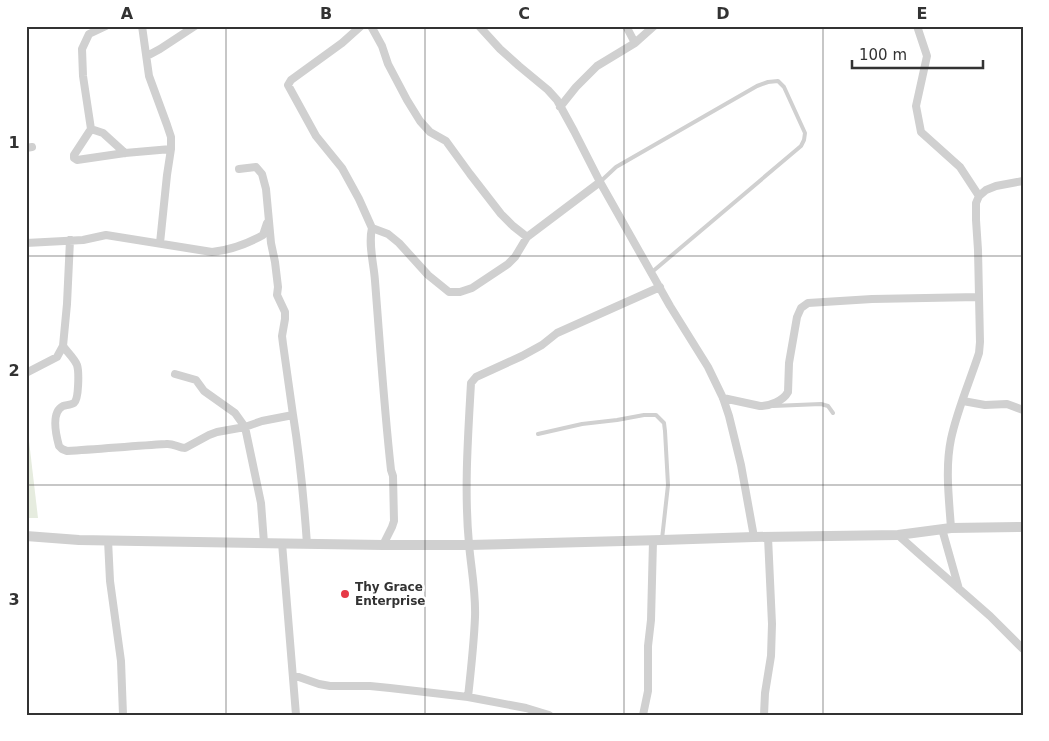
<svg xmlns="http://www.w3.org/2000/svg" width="1049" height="741" font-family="'DejaVu Sans',sans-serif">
<rect width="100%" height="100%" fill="#fff"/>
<!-- green -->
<path fill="#e6ecdf" d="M26,441H29L38,518H26Z"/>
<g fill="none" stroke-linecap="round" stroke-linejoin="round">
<!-- service -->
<path stroke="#d0d0d0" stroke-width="4" d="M600,182L616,167L757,86L768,82L778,81L784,87L805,133L804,140L801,146L652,272
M773,406L821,404L828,406L833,413
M538,434L582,424L617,420L644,415H656L664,423L665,431L668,485L662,539"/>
<!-- minor -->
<path stroke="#d0d0d0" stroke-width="8" d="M106,26L89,34L82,49L83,76L91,129L74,155V158L77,160L125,153L171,149
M142,26L149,76L167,125L171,137V149L167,175L160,243
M361,26L342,43L291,80L288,85L316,136L342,168L359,199L372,228
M371,26L382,46L388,64L407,100L420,121L430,132L446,141L470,174L501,214L513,226L527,237
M479,26L500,49L519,66L548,90L557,100L574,131L600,182L670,306L708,367L723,398L729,416L741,465L754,537
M626,26L635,43
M917,26L927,56L916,106L921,132L960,167L979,196
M147,56L160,49L195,26
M560,107L576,87L597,66L635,43L654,26
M91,129L103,133L125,153
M26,148L32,147
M26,243L83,240L106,235L212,252C230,250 247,244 263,235L267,223
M63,346C67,352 74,358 77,365C79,371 79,399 74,403C71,405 66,405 63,406C51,412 56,435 59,446L62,449L67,451C100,449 133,446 166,444C173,443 179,448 185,448L209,435L217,432L245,427L262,421L293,415L283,344L282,336L285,319V312L277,295L278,287L275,262L271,243L266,189L262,174L256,167L239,169
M26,373L57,357L63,346L67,304L70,240
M175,374L196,380L204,391L235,413L245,427L261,503L264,543
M723,398L760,406C770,406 783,401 788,392L789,363L797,317L801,308L808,303L872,299L979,297
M963,401L985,405L1007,404L1023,410
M293,415C300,458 304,501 307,544
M951,528C949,499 945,468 951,439C957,410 970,381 979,353L980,342L978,250L976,220V203L979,196L986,190L996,186L1023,181
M942,529L959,589
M898,535L917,552L990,616L1023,649
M108,540L110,581L121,661L123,715
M282,543L296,715
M383,545L392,527L394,521L393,476L391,470C384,407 380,344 375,281C374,264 368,245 372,228L388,234L399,243L428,275L449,292H460L472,288L508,264L515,257L527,237L600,182
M293,675L319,684L330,686H370L390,688L468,697L526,708L549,715
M468,697C471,670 474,643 475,617C476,592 471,568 469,544C464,491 468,436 471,383L476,377L522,356L542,345L557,333L660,287
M643,715L648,691V646L651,620L653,541
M764,715L765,693L771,656L772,624L768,537"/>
<!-- tertiary -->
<path stroke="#d0d0d0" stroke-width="10" d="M26,536L79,540L383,545H469L662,540L754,537L898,535L951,528L1023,527"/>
</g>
<!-- grid -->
<path fill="none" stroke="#333" stroke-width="1" stroke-opacity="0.55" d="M226,26V715M425,26V715M624,26V715M823,26V715M26,256H1023M26,485H1023"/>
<!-- markers -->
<circle fill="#e63946" stroke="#fff" stroke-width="2" cx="345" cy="594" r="5"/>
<g text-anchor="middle" stroke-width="5" stroke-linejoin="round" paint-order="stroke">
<!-- poi labels -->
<g font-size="12" font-weight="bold" fill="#333" stroke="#fff" text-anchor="start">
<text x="355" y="591">Thy Grace<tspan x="355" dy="14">Enterprise</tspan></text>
</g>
</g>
<!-- border -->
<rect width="1049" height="741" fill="none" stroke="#ffffff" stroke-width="55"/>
<!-- scale -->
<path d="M852 60v8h131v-8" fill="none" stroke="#333333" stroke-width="2.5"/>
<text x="859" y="60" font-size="15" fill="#333333" stroke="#ffffff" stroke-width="4" paint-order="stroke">100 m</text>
<rect x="28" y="28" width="994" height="686" fill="none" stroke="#333" stroke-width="2"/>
<g font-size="16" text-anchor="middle" font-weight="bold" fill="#333">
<text x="127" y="19">A</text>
<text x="326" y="19">B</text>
<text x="524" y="19">C</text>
<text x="723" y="19">D</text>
<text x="922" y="19">E</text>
<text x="14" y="148">1</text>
<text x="14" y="376">2</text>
<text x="14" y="605">3</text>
</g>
</svg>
